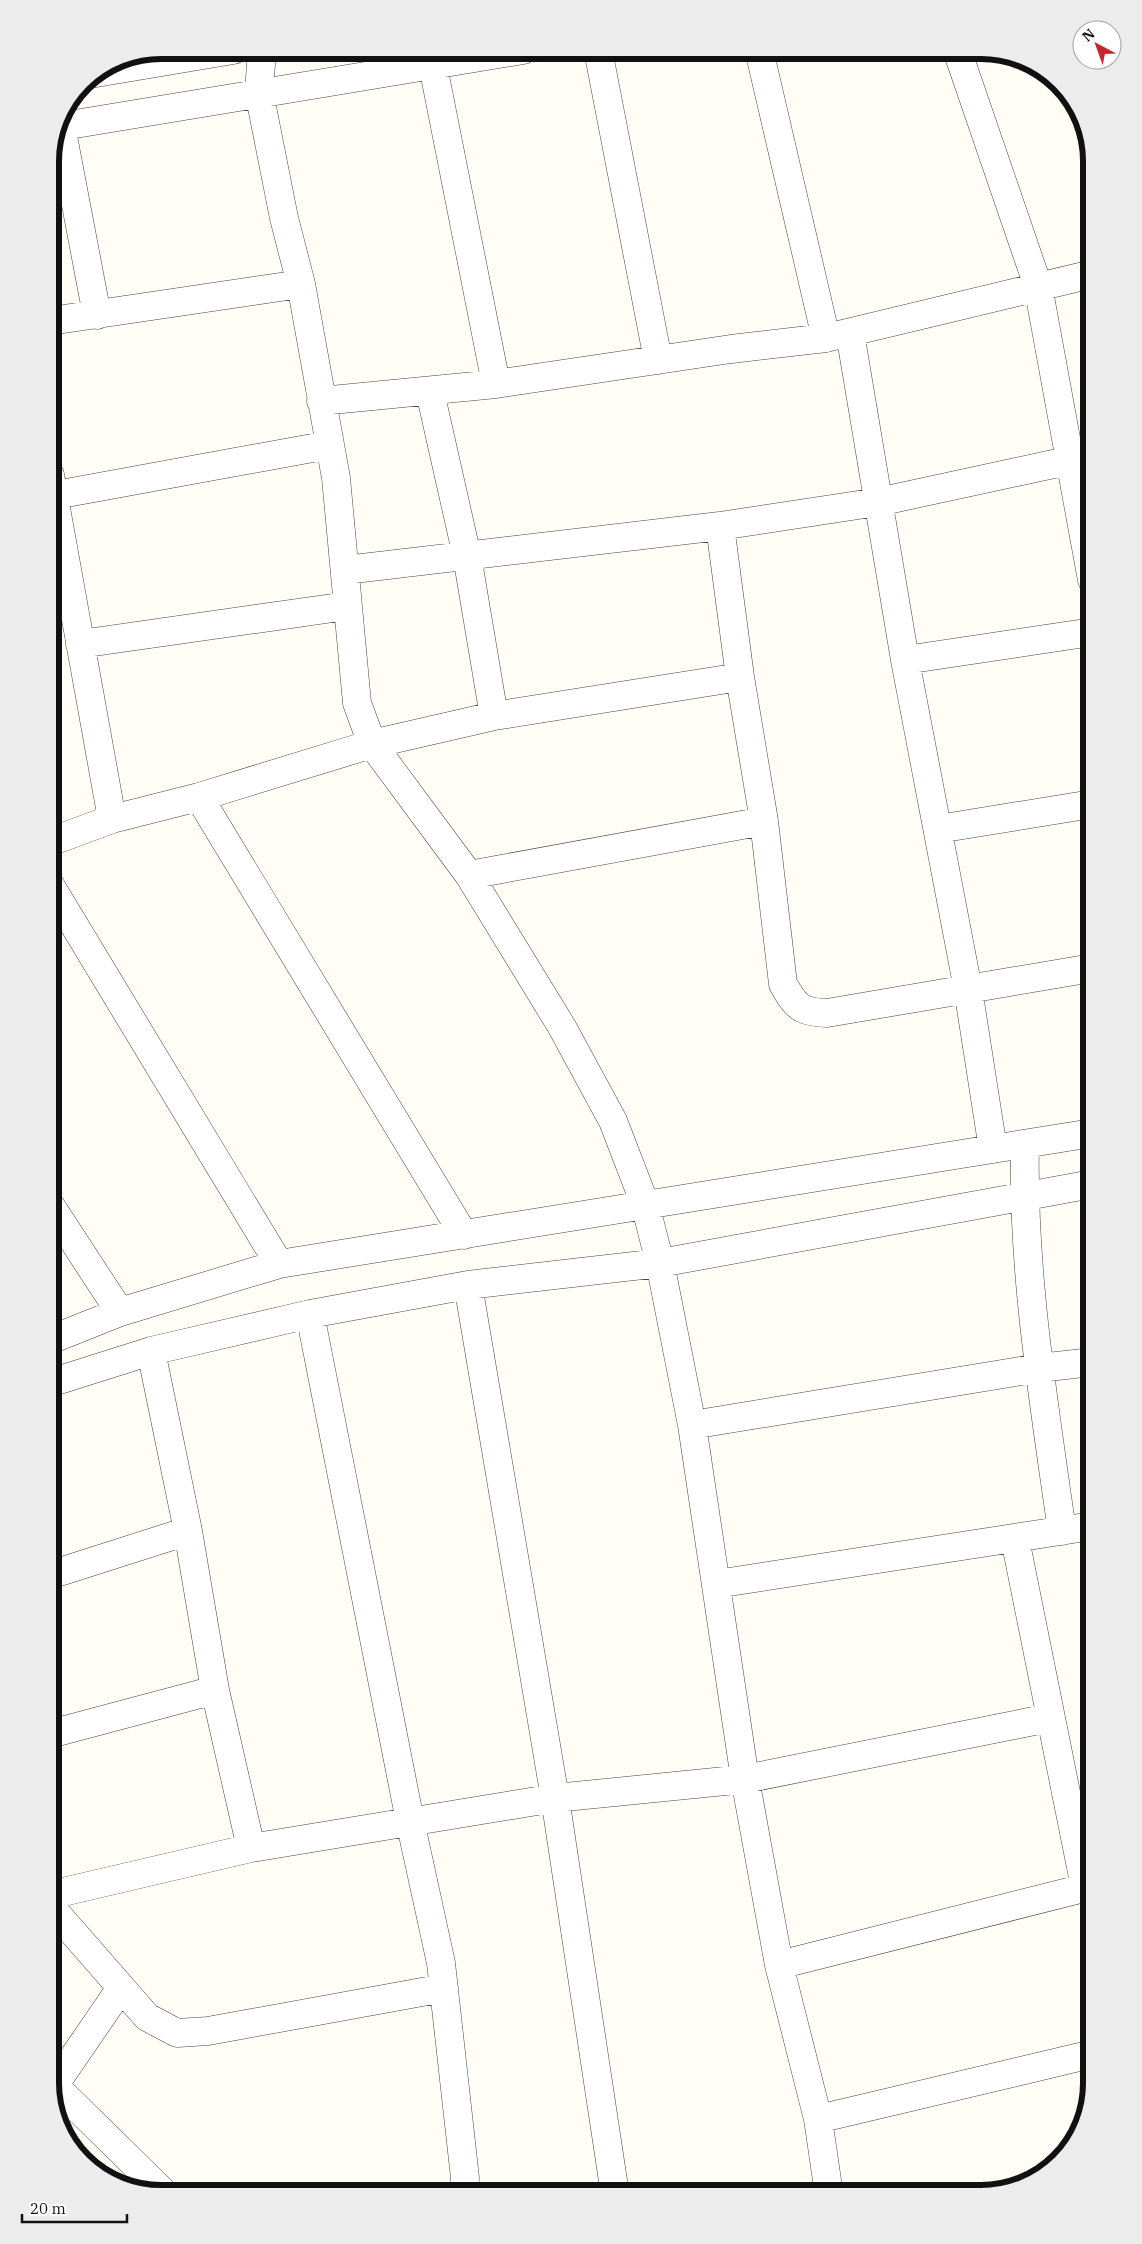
<svg xmlns="http://www.w3.org/2000/svg" width="1142" height="2244" font-family="'IBM Plex Serif',serif">
<rect width="100%" height="100%" fill="#fffdf5"/>
<g fill="none" stroke-linecap="round" stroke-linejoin="round">
<!-- minor casing -->
<g stroke="#444" stroke-width="29">
<path id="minor" d="M262,50L259,92L284,218L301,284L336,478L357,703L372,744L469,875L562,1027L613,1121L645,1204L660,1263L692,1425L745,1779L779,1965L818,2119L829,2194
M598,50L658,360
M759,50L826,338
M957,50L1038,286L1092,580
M433,66L496,384
M96,73L233,50
M61,126L97,315
M57,127L523,50
M50,321L301,284
M850,333L905,660L968,989L993,1149
M430,392L467,556L494,716
M321,401L496,384L731,349L826,338L1092,274
M50,475L112,819
M50,496L329,445
M720,526L740,677L764,821L783,984C796,1007 800,1012 827,1013L1092,968
M345,570L720,526L878,502L1072,460
M80,644L347,606
M905,660L1092,632
M199,797L464,1235
M938,829L1092,804
M50,842L112,819L199,797L372,744L494,716L740,677
M469,875L764,821
M50,885L279,1264
M1025,1144C1022,1273 1044,1403 1062,1531
M50,1205L120,1312
M468,1285L555,1798L615,2194
M310,1314L410,1821L441,1963L465,2178L463,2194
M50,1340L120,1312L279,1264L1092,1133
M151,1351L188,1531L215,1690L251,1848
M50,1383L151,1351L310,1314L468,1285L660,1263L1092,1184
M692,1425L1039,1368L1092,1362
M1015,1539L1085,1887
M50,1575L188,1531
M716,1584L1092,1526
M50,1734L215,1690
M50,1895L251,1848L555,1798L745,1779L1049,1718
M50,1906L147,2017L177,2033L208,2031L444,1988
M779,1965L1092,1886
M55,2086L165,2194
M51,2090L121,1988
M818,2119L1092,2054"/>
</g>
<!-- minor -->
<use href="#minor" stroke="#fff" stroke-width="28"/>
</g>
<!-- crop -->
<path d="M0 0H1142V2244H0ZM161 59H981A102 102 0 0 1 1083 161V2083A102 102 0 0 1 981 2185H161A102 102 0 0 1 59 2083V161A102 102 0 0 1 161 59Z" fill="#ececec" fill-rule="evenodd"/>
<path fill="none" stroke="#111" stroke-width="6" d="M161 59H981A102 102 0 0 1 1083 161V2083A102 102 0 0 1 981 2185H161A102 102 0 0 1 59 2083V161A102 102 0 0 1 161 59Z"/>
<!-- north arrow -->
<g transform="translate(1097 45) rotate(319)"><circle r="24" fill="#ffffff" stroke="#a0a0a0"/>
<path d="M0-4L9 19L0 12L-9 19Z" fill="#c4262e"/>
<text y="-8" font-size="14" font-weight="bold" text-anchor="middle" fill="#111111">N</text>
</g>
<!-- scale -->
<path d="M22 2214v8h105v-8" fill="none" stroke="#111111" stroke-width="2.5"/>
<text x="30" y="2214" font-size="15" fill="#111111" stroke="#ffffff" stroke-width="4" paint-order="stroke">20 m</text>
</svg>
